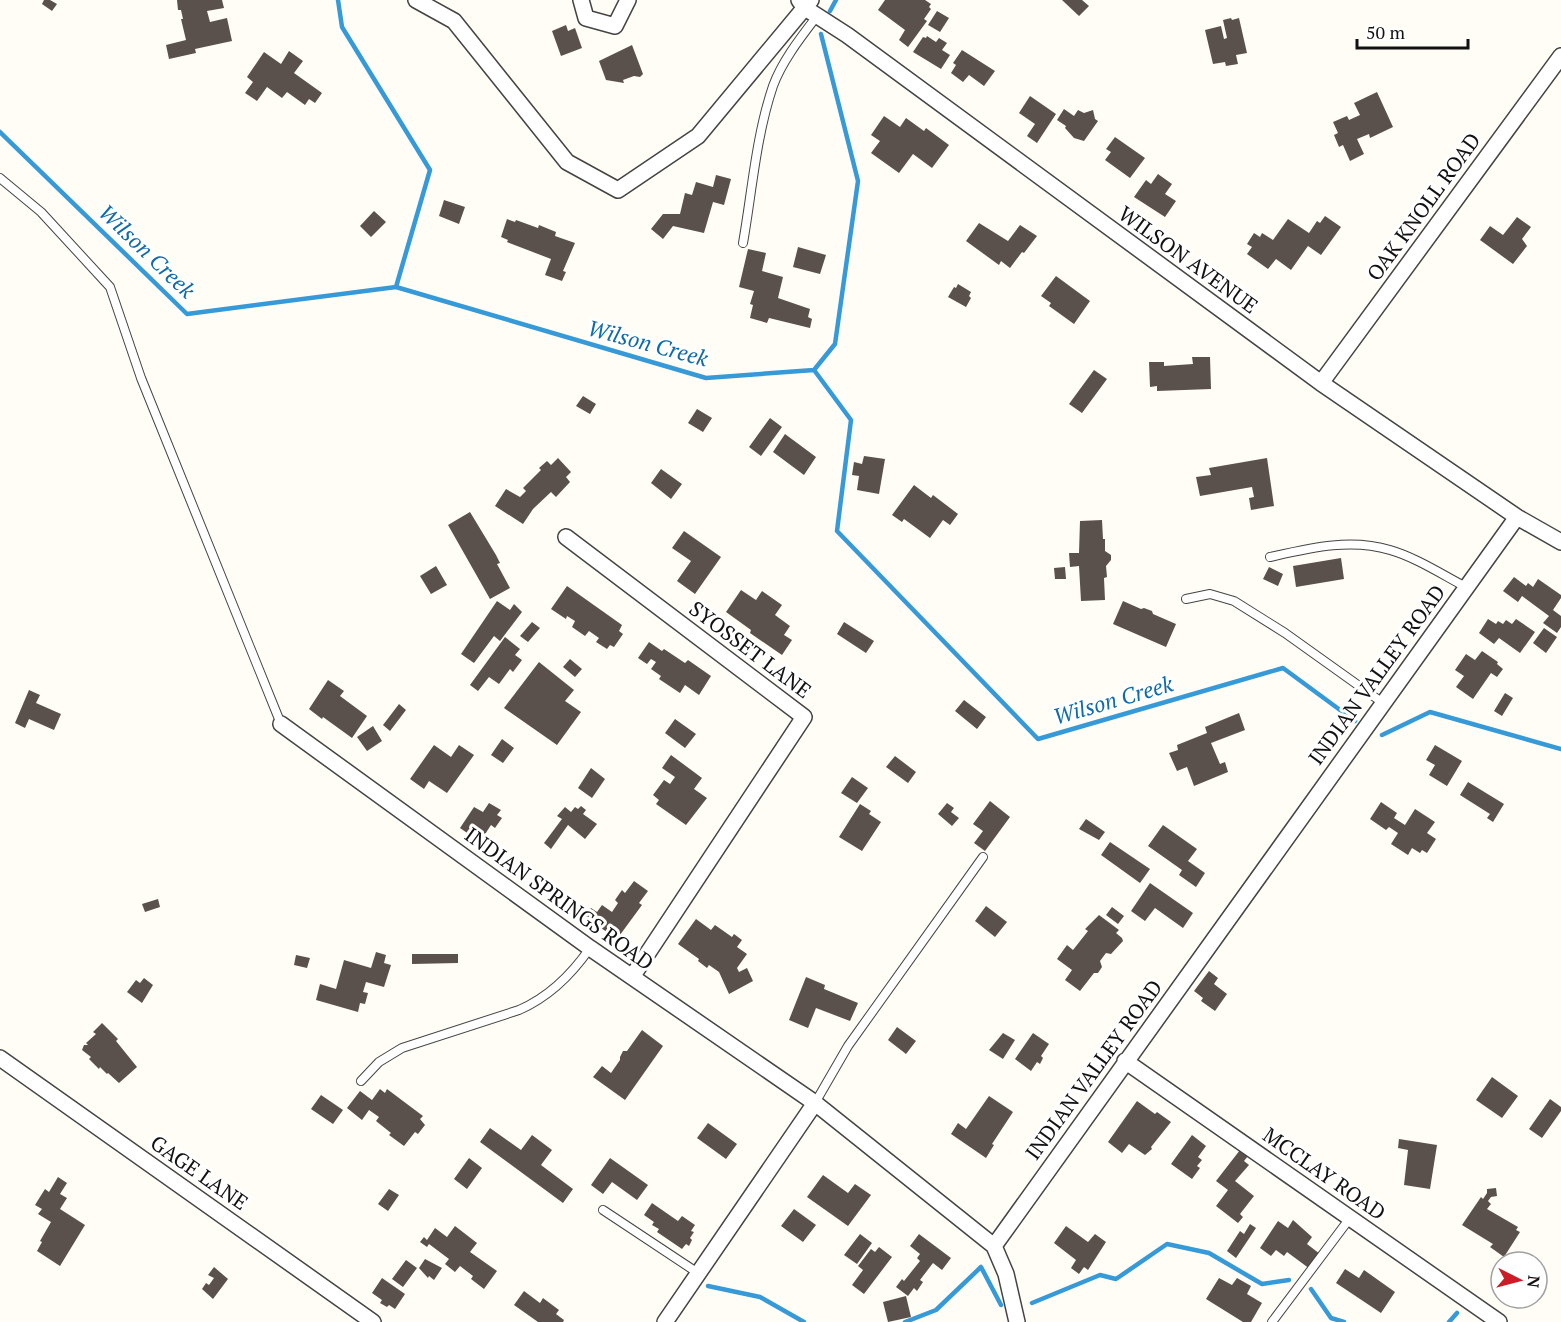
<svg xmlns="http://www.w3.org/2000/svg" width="1561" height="1322" font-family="'PT Serif',serif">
<rect width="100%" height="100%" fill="#fffdf5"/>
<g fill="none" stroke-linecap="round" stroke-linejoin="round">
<!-- stream -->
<path stroke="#369ad8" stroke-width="4.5" d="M338,0L342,27L430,170L396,287
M830,11L836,0
M0,132L187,314L396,287L706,378L814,370L851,420L837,531L1038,739L1283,668L1355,721
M814,370L835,344L858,181L821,34
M1382,735L1430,712L1561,749
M708,1286L760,1297L804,1322
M1311,1289L1331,1318L1344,1322
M1032,1303L1100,1275L1116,1279L1167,1244L1209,1253L1262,1284L1289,1280
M905,1322L936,1310L981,1267L1001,1305
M1449,1322L1457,1313"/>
</g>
<!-- building -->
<path fill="#5b514c" d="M44,0H50L57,4L52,11L42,4Z
M177,0H222L224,8L207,11L210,22L227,18L232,41L195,49L196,53L169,59L166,45L186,40L181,19H183L181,10H178Z
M885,0H925L931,4L929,7L931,9L924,19L927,21L908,47L899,40L905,30L878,10Z
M1062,0H1082L1089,6L1079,16Z
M937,11L949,18L940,32L928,25Z
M1231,18L1232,20L1239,18L1247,53L1236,55L1238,64L1226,66L1225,62L1213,64L1205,30L1221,26L1224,39L1227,38L1223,20Z
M566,25L568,31L575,28L582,48L561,56L552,31Z
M927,36L936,42L939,38L947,43L942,50L950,55L941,69L913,52L923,37L926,38Z
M632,45L643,74L640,77L634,76L623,80L624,83L606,80L599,61Z
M962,50L995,71L984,86L969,75L963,82L951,73L956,65L953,63Z
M289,51L303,61L294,73L322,93L315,103L309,99L305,105L287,92L282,98L267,87L257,101L245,93L253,82L247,77L264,52L281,64Z
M1377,92L1393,127L1370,138L1369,134L1357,139L1364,154L1350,161L1343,145L1339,147L1334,135L1338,133L1333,122L1347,116L1349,120L1360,115L1354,103Z
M1030,96L1056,114L1037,143L1027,136L1035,124L1019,113Z
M1064,109L1074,116L1078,110L1084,113L1093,110L1095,119L1098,121L1084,141L1074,138L1065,128L1066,126L1057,120Z
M884,116L900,127L906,118L924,131L926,128L949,145L932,168L913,154L899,173L871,153L880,141L871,135Z
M1115,137L1145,158L1130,178L1105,160L1111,152L1106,149Z
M1158,174L1172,184L1165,194L1176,201L1165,217L1134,197L1146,180L1151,184Z
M716,175L731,179L724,205L713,202L704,233L673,226L663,239L651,229L663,214H680L685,193L692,195L696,182L713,187Z
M444,200L465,207L459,224L439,216Z
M374,211L386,222L371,237L360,226Z
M1325,216L1341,227L1321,255L1308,246L1291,270L1276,259L1268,269L1247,254L1252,247L1247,244L1254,233L1260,237L1262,233L1273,240L1288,219L1309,233L1317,221L1320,223Z
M1517,217L1531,227L1522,239L1527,246L1513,264L1480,240L1490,226L1503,235Z
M507,219L515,222L516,220L538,228L539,225L556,232L555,236L575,243L563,271L566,272L562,281L545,275L551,259L507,242L508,240L501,237Z
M979,223L1008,241L1020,225L1037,236L1024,253L1022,252L1010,268L1001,261L999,265L966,241Z
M798,247L826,255L820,274L793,267Z
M748,249L766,253L762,271L783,277L778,298L810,309L808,317L812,319L810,328L769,318L767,323L750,318L753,305L750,304L754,291L739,287Z
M1056,276L1090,301L1074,324L1049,306L1051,303L1041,296Z
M958,284L971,292L969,296L971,298L966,307L948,297L954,287L956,288Z
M1192,357H1210L1211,389L1157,391V386L1150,387L1149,362H1164V366L1193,364Z
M1094,370L1107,379L1082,413L1069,404Z
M583,396L596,404L590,414L576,406Z
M697,409L712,418L703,432L688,423Z
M770,418L782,427L761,456L749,447Z
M785,434L816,457L804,475L773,452Z
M864,456L885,459L879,494L857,490L859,476L852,475L854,462L862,464Z
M558,458L571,472L566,477L570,482L556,497L551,492L533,509L523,524L495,506L506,489L520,497L526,491L523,488L541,470L539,468L547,461L551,465Z
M1267,458L1274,506L1251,510L1249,498L1254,497L1252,487L1200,496L1196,477L1211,475L1209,468Z
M661,469L682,484L671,499L651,483Z
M914,485L931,498L933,495L958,514L950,525L943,520L930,538L904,519L902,522L892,515Z
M470,512L496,555L500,563L497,564L510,588L490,599L448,525Z
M1102,520L1103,539H1105V551L1111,555V560L1106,566L1107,577L1104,578L1105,600L1081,601L1079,566L1070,567L1069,553H1079L1080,521Z
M684,531L721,557L695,594L677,581L691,561L672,548Z
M1341,558L1344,579L1296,587L1293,566Z
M436,566L447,585L431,594L420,576Z
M1065,567L1066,579H1055L1054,568Z
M1269,567L1283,574L1278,586L1263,579Z
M1514,577L1526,586L1528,583L1533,587L1538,579L1561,595V598L1553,610L1561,616V627L1557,633L1543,623L1549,616L1522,596L1518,602L1503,591Z
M567,586L622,625L619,631L623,634L614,647L610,645L607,649L596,642L599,638L589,631L585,636L572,627L575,621L567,616L566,619L551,609Z
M741,590L756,600L762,591L782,605L775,615L790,626L784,635L792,640L782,655L750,633L751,630L726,612Z
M497,601L510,610L514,604L522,612L500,641L494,636L474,663L461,654Z
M1123,601L1141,609L1144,608L1152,611L1153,614L1176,624L1166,647L1113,624Z
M1488,619L1496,624L1498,621L1503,624L1506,620L1512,624L1516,619L1535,632L1520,653L1499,638L1494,644L1479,633Z
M532,622L540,628L528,642L520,636Z
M844,622L874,641L866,653L837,634Z
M1544,628L1557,637L1546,653L1533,643Z
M505,637L520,649L515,655L522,660L513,672L510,669L499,684L489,677L478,691L470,685Z
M649,642L662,651L664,649L685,663L688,660L711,676L699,695L685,685L680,693L659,679L661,676L651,669L656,662L651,659L647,664L638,658Z
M1482,651L1498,662L1497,664L1503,669L1497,677L1491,673L1473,699L1456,687L1464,676L1455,670L1466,654L1475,660Z
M570,659L582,669L575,677L563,667Z
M539,662L574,690L565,701L581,712L557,745L504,708Z
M328,680L344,691L340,696L367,716L352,738L323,717L322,719L309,709Z
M29,690L40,695L36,703L61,714L54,730L29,719L25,728L15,723Z
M1505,693L1513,698L1502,716L1494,711Z
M964,700L986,717L977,729L955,711Z
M399,704L406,710L390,731L383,725Z
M1239,713L1245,730L1211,743L1220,764L1225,762L1228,772L1194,786L1187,767L1177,771L1169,753L1178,750L1177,745L1207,733L1205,727Z
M675,719L696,734L685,748L665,733Z
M373,726L382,741L367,751L357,737Z
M502,739L514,748L503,763L491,755Z
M434,745L451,757L459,745L474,755L447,793L429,781L424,789L410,779Z
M1435,745L1462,761L1447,786L1429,775L1435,765L1426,760Z
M671,755L702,778L694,789L707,798L686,825L656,804L659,800L653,795L664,780L670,784L675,777L662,768Z
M895,756L916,772L908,783L886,767Z
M591,768L605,779L592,798L578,788Z
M852,777L868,788L857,803L841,793Z
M1468,782L1504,804L1493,822L1487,818L1490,814L1460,795Z
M990,801L1010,817L985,851L974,843L983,831L973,824Z
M1381,802L1397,813L1394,818L1405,825L1415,809L1435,822L1427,833L1436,839L1427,853L1422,850L1420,853L1412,848L1408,855L1391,844L1398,833L1389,827L1386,830L1370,819Z
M489,803L501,810L497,815L502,818L495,828L491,825L480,842L460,828L474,807L483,812Z
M947,803L954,808L951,812L959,818L952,826L938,814Z
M860,804L871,811L869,814L881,822L862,851L839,837Z
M581,806L586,810L583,814L597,824L585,839L568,825L551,849L544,843L562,819L557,816L565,807L571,812L575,807L578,809Z
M1086,819L1105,832L1099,840L1079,829Z
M1163,825L1197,849L1188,861L1205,873L1196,887L1179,875L1182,870L1148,846Z
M1110,842L1150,869L1140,883L1101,855Z
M634,881L648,891L639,903L642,905L617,939L585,917L591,908L597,912L602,905L612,912L618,903L615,900L622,890L625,893Z
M1150,883L1193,913L1183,928L1155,908L1145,921L1131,911Z
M158,899L160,907L145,912L142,904Z
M986,906L1007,922L995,937L975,921Z
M1112,907L1124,916L1118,924L1106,915Z
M1099,915L1119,930L1116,933L1122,938L1123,941L1111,954L1106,953L1100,961L1102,967L1098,973H1094L1080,991L1065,980L1072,970L1057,959L1067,945L1073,950L1088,931L1085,929Z
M696,919L711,930L715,925L732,937L734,934L742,940L737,947L747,954L737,968L739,972L747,968L753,981L729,994L719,972L709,965L707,968L698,961L699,959L678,944Z
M376,952L386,955L384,963L391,965L384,987L366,982L363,992L368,993L365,1004L360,1003L358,1012L316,1000L320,984L336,989L344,960L371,968Z
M412,954H458V963L412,964Z
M296,955L310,958L307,968L294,965Z
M1209,971L1218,978L1214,984L1227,994L1215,1011L1201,1001L1203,998L1194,991Z
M806,977L825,985L824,989L858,1003L850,1021L816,1008L808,1028L789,1020Z
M144,978L153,985L142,1003L127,992L136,980L140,983Z
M102,1023L118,1039L116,1041L137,1067L119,1083L108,1073L107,1074L100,1067L99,1069L89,1059L91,1057L82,1050L84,1045H88L86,1043L96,1034L93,1032Z
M897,1027L916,1041L906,1054L888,1040Z
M642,1030L663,1046L625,1100L593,1077L602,1066L611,1073L620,1060V1057L623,1051H627Z
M1003,1033L1015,1040L1003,1059L989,1050Z
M1033,1033L1049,1044L1041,1056L1043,1058L1040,1064L1037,1062L1031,1071L1015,1059Z
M1492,1077L1518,1096L1502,1118L1476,1100Z
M380,1089L385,1093L387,1089L423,1116L420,1119L425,1125L418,1134L415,1132L404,1146L389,1135L391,1133L376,1121L379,1117L369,1110L362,1120L347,1108L360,1091L372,1100Z
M321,1095L343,1110L333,1124L311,1109Z
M989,1096L1013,1112L992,1144L994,1145L986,1158L951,1134L958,1123L966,1129Z
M1550,1099L1561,1107V1111L1542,1138L1529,1129Z
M1137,1101L1155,1114L1157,1112L1171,1122L1151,1147L1152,1149L1145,1155L1129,1144L1122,1153L1108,1142Z
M708,1123L737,1144L726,1159L697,1138Z
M490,1128L521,1150L532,1135L552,1150L541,1165L573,1189L563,1203L480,1142Z
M1192,1135L1206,1146L1198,1157L1202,1160L1197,1166L1200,1168L1192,1179L1171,1164Z
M1399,1139L1437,1145L1430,1189L1404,1185L1408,1150L1398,1148Z
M1240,1150L1248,1156L1244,1161L1249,1165L1235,1181L1254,1196L1240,1214L1243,1217L1238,1223L1216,1206L1228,1190L1216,1181Z
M469,1158L482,1168L467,1189L454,1179Z
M610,1158L648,1185L637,1200L612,1182L603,1194L591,1185Z
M823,1175L848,1193L855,1184L871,1195L848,1226L807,1197Z
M58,1177L67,1183L60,1194L67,1198L60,1209L85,1225L60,1266L37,1251L42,1242L40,1241L51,1222L38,1214L42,1209L35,1205L45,1189L49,1192Z
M1496,1188L1497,1196L1491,1197L1488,1201L1491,1204L1487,1209L1518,1227L1516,1230L1520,1232L1504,1257L1490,1247L1493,1244L1462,1225L1481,1197L1483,1199L1487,1193V1189Z
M389,1189L399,1195L388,1211L378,1204Z
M652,1203L678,1221L682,1216L695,1225L691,1231L694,1232L690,1238L692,1240L689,1246L686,1244L682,1249L657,1232L659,1229L652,1225L654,1222L644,1215Z
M794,1209L816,1225L803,1242L781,1226Z
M1293,1220L1312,1237L1307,1244L1320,1254L1310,1269L1287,1252L1284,1256L1276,1250L1271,1256L1260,1248L1278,1221L1288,1228Z
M1250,1224L1256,1228L1236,1258L1227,1251L1240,1231L1244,1234Z
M455,1226L477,1243L470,1252L497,1271L484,1289L471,1279L473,1276L460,1266L455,1272L445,1264L449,1259L429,1244L427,1247L420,1242L424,1237L427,1240L435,1228L447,1237Z
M1066,1226L1088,1242L1095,1234L1106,1242L1088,1270L1084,1267L1079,1274L1071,1268L1076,1260L1054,1243Z
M860,1234L872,1243L857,1264L844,1255Z
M919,1234L951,1258L942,1270L933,1263L920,1280L923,1282L917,1291L914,1288L908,1296L896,1287L902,1279L904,1281L920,1261L917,1258L920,1254L910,1246Z
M879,1247L892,1257L864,1294L852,1285L863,1270L858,1266L871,1249L875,1252Z
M425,1259L442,1268L434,1280L429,1276L428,1278L419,1268Z
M406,1260L417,1268L403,1287L392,1279Z
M214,1267L228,1279L213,1299L202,1289L206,1283L209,1285L214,1278L208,1275Z
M1345,1269L1359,1278L1364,1270L1395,1292L1381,1313L1336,1283Z
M382,1278L405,1294L395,1309L389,1305L387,1307L380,1303L382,1300L372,1293Z
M1219,1278L1232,1285L1237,1278L1251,1286L1247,1294L1262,1303L1251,1322H1243L1206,1299Z
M524,1291L540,1303L543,1298L559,1310L556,1314L564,1320L563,1322H538L514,1305Z
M906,1296L911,1317L888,1322L883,1302Z"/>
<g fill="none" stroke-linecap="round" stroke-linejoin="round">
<!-- lane casing -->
<g stroke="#444" stroke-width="10">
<path id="lane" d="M0,178L41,212L110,287L141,378L281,724
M743,243C752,192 756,136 773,86C782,61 801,37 817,16
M1270,557C1310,548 1350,538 1390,550C1415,557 1443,575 1466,587
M1186,599L1210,594L1234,601L1285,633L1383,703
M361,1081L379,1062L402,1048L519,1010C549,997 572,974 590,948
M815,1103L848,1046L983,857
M603,1210L698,1273
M1272,1322L1350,1218"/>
</g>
<!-- street casing -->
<g stroke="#444" stroke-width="18">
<path id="street" d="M416,0L454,21L567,162L618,190L698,136L811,0
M581,0L586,18L615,26L628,0
M799,0L805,8L847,35L1321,383L1517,517L1561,542
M1321,383L1561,56
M566,537L804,717L632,977
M281,724L590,948L815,1103L994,1246L1517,517
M0,1058L373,1322
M1125,1061L1499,1322
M994,1246L1006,1274L1017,1322
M665,1322L815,1103"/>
</g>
<!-- lane -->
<use href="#lane" stroke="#fff" stroke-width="8"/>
<!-- street -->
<use href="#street" stroke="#fff" stroke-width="15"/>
</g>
<g text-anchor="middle" stroke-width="6" stroke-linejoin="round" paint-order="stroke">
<!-- street labels -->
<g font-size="21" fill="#111" stroke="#fff">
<text transform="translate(1424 207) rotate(-54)" y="7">OAK KNOLL ROAD</text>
<text transform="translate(1188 260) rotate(36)" y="7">WILSON AVENUE</text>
<text transform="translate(750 650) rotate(37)" y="7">SYOSSET LANE</text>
<text transform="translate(1377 675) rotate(-54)" y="7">INDIAN VALLEY ROAD</text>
<text transform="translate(559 899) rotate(36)" y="7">INDIAN SPRINGS ROAD</text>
<text transform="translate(1094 1070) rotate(-54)" y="7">INDIAN VALLEY ROAD</text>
<text transform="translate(199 1173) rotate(35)" y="7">GAGE LANE</text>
<text transform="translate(1324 1174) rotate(35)" y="7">MCCLAY ROAD</text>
</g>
<!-- water labels -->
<g font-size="22" font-style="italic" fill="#0e6bae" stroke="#fff">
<text transform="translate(147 251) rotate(44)" y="8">Wilson Creek</text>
<text transform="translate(648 343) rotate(15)" y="8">Wilson Creek</text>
<text transform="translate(1113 700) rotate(-16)" y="8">Wilson Creek</text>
</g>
</g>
<!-- north arrow -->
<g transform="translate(1519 1280) rotate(96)"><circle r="28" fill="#ffffff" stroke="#a0a0a0" stroke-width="1.5"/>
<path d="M0-4.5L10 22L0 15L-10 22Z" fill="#cd1c28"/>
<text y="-9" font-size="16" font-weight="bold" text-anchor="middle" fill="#111111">N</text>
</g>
<!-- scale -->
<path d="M1357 39v9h111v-9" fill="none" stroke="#111111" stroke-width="3"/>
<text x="1366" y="39" font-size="18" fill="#111111" stroke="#ffffff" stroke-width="4.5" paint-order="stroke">50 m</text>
</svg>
